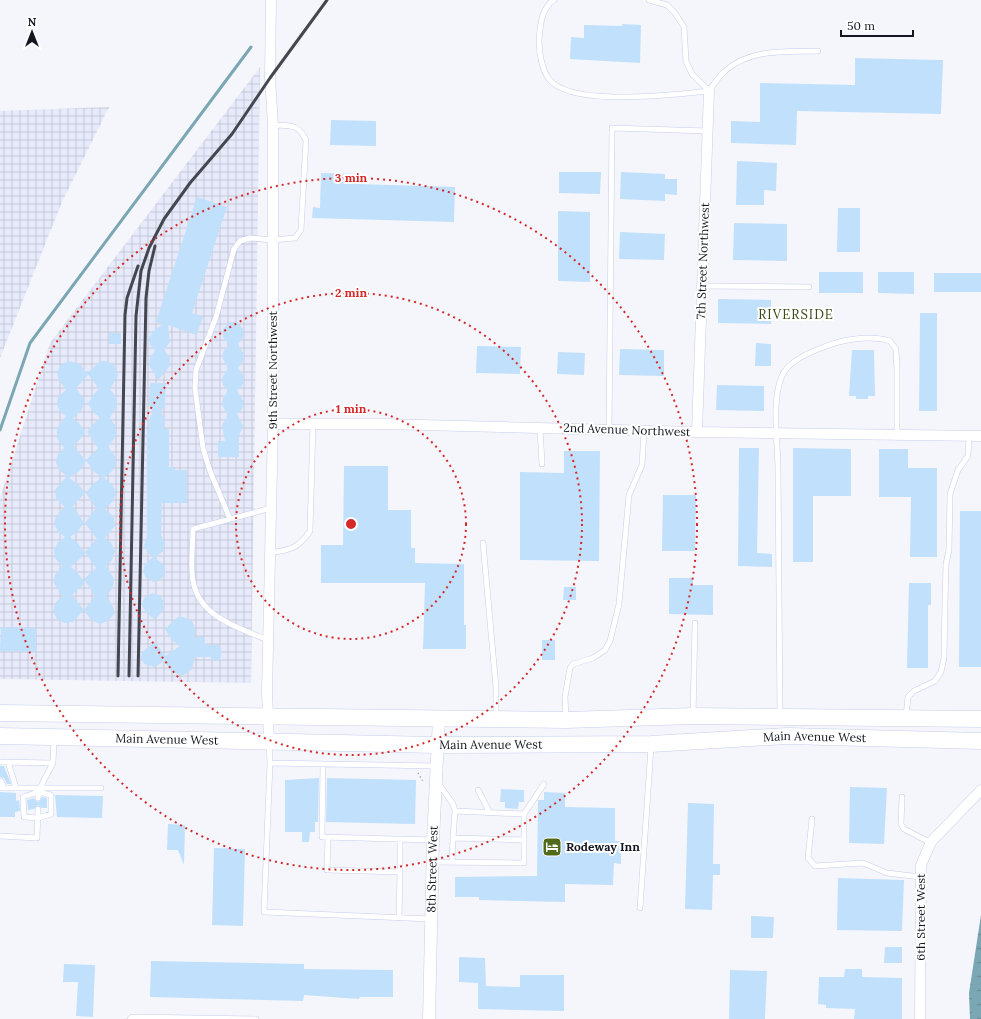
<svg xmlns="http://www.w3.org/2000/svg" width="981" height="1019" font-family="Lora,serif">
<defs>
<pattern id="industrial-grid" width="8" height="8" patternUnits="userSpaceOnUse"><rect width="8" height="8" fill="#e7eafa"/><path d="M0 4h8M4 0v8" fill="none" stroke="#c5c8d6"/></pattern>
<pattern id="water-ripples" width="26" height="14" patternUnits="userSpaceOnUse"><rect width="26" height="14" fill="#7aa7b3"/><path d="M2 4q2-2 4 0t4 0M15 11q2-2 4 0t4 0" fill="none" stroke="#638791"/></pattern>
</defs>
<rect width="100%" height="100%" fill="#f5f6fc"/>
<!-- industrial -->
<path fill="url(#industrial-grid)" d="M260,67L251,683L0,679V498L50,343Z
M109,107L62,202L0,358V111Z"/>
<!-- water -->
<path fill="url(#water-ripples)" d="M981,915V1019H970L969,993Z"/>
<g fill="none" stroke-linecap="round" stroke-linejoin="round">
<!-- stream -->
<path stroke="#7aa7b3" stroke-width="3" d="M0,430L30,343L251,47"/>
</g>
<!-- building -->
<path fill="#c1e0fc" d="M622,24L641,25L640,63L570,59L571,37L584,38V25L622,26Z
M855,58L943,60L941,114L797,111L796,145L731,143V121L760,122V83L855,85Z
M331,120L376,121V146L330,145Z
M737,161L777,163L776,191L764,190V205H736Z
M559,172H601L600,194L559,193Z
M621,172L665,174V179H677V195L665,194V201L620,199Z
M321,173L358,174L357,184L455,187L454,222L312,218L313,207L320,208Z
M197,197L227,207L192,313L203,317L198,331L196,335L168,325L170,342L164,350L170,358V366L158,380L149,365L150,358L155,351L150,344L149,338L152,332L163,324L156,322Z
M838,208H860V252H837Z
M558,211L590,212V282L558,281Z
M734,223L787,224V261L733,260Z
M620,232L665,234L664,260L619,259Z
M819,272H863V293H819Z
M878,272H914V294L878,293Z
M934,273H981V292H934Z
M718,299L771,300V324L718,323Z
M920,313H937V411H919Z
M230,322H238L244,331L243,337L238,344L244,355L243,361L238,368L243,375L244,383L237,391L244,402L242,409L237,414L243,426L239,436V457H218V441H225L222,425L228,415L222,405L223,398L228,391L223,385L222,378L228,368L222,357L224,350L229,345L223,337V329Z
M109,333H121V344H109Z
M756,343L771,344V366H755Z
M477,346L521,347L520,374L476,373Z
M620,349L664,350V376L619,375Z
M852,350H874L875,396H868V399H856V396H849Z
M558,352L585,353L584,375L557,374Z
M69,361L80,364L88,375L76,388L85,401L81,411L73,418L79,423L86,432L74,446L86,461L79,471L69,478L78,484L85,493L73,506L84,523L77,532L70,537L77,542L85,554L71,567L77,572L85,583L72,595L84,610L73,622L65,623L57,619L53,611L56,602L62,596L54,583L55,575L62,566L55,558L54,550L58,542L65,537L58,532L54,523L57,515L65,507L56,499L55,490L67,476L60,471L56,463L58,454L64,448L57,438V429L66,416L60,412L57,405L58,397L66,390L59,380L57,372L61,364Z
M101,361H106L114,365L118,376L110,389L116,397L117,405L110,418L116,427V436L108,447L115,456L116,464L112,471L104,478L112,484L116,492L113,501L105,509L114,517L115,526L105,538L111,543L115,551L112,560L106,566L114,579L113,587L107,596L114,609V614L108,621L100,624L91,620L84,610L95,596L84,579L96,568L85,552L97,539L85,523L96,508L86,493L93,484L102,477L93,471L86,460L98,448L87,432L94,423L101,418L94,413L88,404L93,395L99,389L87,373Z
M150,383H166L165,405L161,412L165,420L164,429H169V467H175V470H187V503H162L161,535L165,543L163,551L155,558L164,565L165,572L162,578L154,582L146,578L143,571L145,564L153,557L147,552L144,546L147,536V429H149L150,417L153,412L149,405Z
M717,385L764,386V411L716,410Z
M739,448H759L757,553L772,554V567L738,566Z
M793,448L851,449V496H813V562H793Z
M879,449H908V468H937V557H910L911,497H879Z
M564,451H600L599,561L520,560V472L564,473Z
M344,466H388V510H411V548H415V563L464,564V625H466V649H423L425,583H321V545H343Z
M663,495H696L695,551H662Z
M960,511H981V667H959Z
M669,578H693V585H713V615L669,614Z
M909,583H931V605H928V668H907Z
M564,587H576V600H563Z
M153,593L161,597L164,603L163,610L155,620L146,612L142,605L144,598Z
M178,617H183L192,621L195,628V637H205V645H219L221,650V660H211V657H195L192,669L184,675H180L171,671L164,661L155,667L144,664L141,658L142,652L155,642L165,656L180,646L172,640L165,629Z
M1,627L36,628V652L0,651Z
M542,640H555V660H542Z
M0,766H4L11,784H7L4,778L0,777Z
M319,778L318,822H315V832H310L309,842H302V832H285V780Z
M327,778L416,780L415,824L326,822Z
M850,787L887,788L884,844L849,843Z
M501,789L524,790V802H519L518,809L505,808V802H500Z
M0,792L16,793V801L19,800L20,811L15,812V817H0Z
M544,792L565,793V807L615,808V841H621V864L614,863L613,885L565,884V902L479,900V897H455V877L537,876L538,800H544Z
M55,795L103,796L102,818L57,817Z
M42,797L47,798V808H42L38,805L34,809L28,810L27,800L34,798L36,801L39,802Z
M688,803L714,804L713,864H720V875H713L712,910L685,909Z
M168,824L185,825L184,865L178,850H167Z
M214,848L245,849L243,926L212,925Z
M838,878L904,880L902,931L837,930Z
M751,916L774,917L773,938H751Z
M885,947H902V963H884Z
M459,957L485,958L486,986L520,987V975H564V1011L478,1009V983L459,982Z
M151,961L304,964V969L393,970V997H360L359,999L304,995L303,1001L150,997Z
M64,964L95,965L93,1017L76,1016L78,982H63Z
M845,969H862V977L902,978V1019H854L855,1009L826,1008V1005L818,1004L819,977H844Z
M730,970L767,971L765,1019H729Z"/>
<g fill="none" stroke-linecap="round" stroke-linejoin="round">
<!-- service casing -->
<g stroke="#c5ccea" stroke-width="6">
<path id="service" d="M554,0C541,8 540,27 539,41C539,52 542,70 549,79C571,108 676,94 709,91C714,84 719,76 725,71C751,48 787,52 818,51
M649,0L667,5L675,13L684,27L686,61L692,74L709,91
M703,286L809,287
M540,428L542,464
M609,430L612,128L708,131
M230,519L210,471L203,448L195,388L196,370L216,317L234,249L240,241L250,238L272,240L295,238L301,230L306,140C297,123 291,126 273,125
M483,543L496,688V716
M269,553C290,550 298,549 310,531L313,424
M268,640C239,628 199,617 193,581C190,565 193,545 193,529L271,508
M693,715L695,623
M780,716L778,470C778,444 771,401 782,376C788,361 810,352 824,347C843,339 870,335 890,341L896,349L897,371V435
M906,716L908,697L914,691L935,681L941,672L944,658L945,602L946,564L949,550L950,494L958,470L968,456L969,436
M566,719L565,697L570,668L573,664L593,658L605,650L610,641L619,604L629,495L642,465L644,431
M269,744L270,763L264,912L431,919
M0,762L53,763
M8,762L16,788
M270,763L436,766
M323,765L322,837L433,840
M1,781L4,788
M0,788H101
M478,790L490,813
M38,792L51,795V814L38,818L24,817L23,797Z
M902,797L901,824L904,829L931,843
M38,798L40,788L53,763L54,740
M455,811L453,838L524,840
M524,814L544,784
M812,819L808,858L815,866L863,863L887,873L921,877
M0,836L37,838L38,809
M328,837L327,870L400,872L399,918
M452,861L453,838
M433,862L524,863V814L455,811L453,804L438,783
M400,872V839
M640,908L651,747
M130,1019L132,1017L256,1019"/>
</g>
<!-- minor casing -->
<g stroke="#c5ccea" stroke-width="11">
<path id="minor" d="M273,424H383L697,432L981,436
M697,432L709,91
M269,741L267,692L273,424V125L270,78L271,0
M920,1019L921,865L931,842L981,790"/>
</g>
<!-- tertiary casing -->
<g stroke="#c5ccea" stroke-width="13">
<g id="tertiary">
<path id="s1" d="M429,1019L433,840L439,719"/>
</g>
</g>
<!-- primary casing -->
<g stroke="#c5ccea" stroke-width="17">
<g id="primary">
<path d="M0,713L566,720L693,716L981,719"/>
<path id="s2" d="M0,736L437,745L651,744L787,736L981,741"/>
</g>
</g>
<!-- path -->
<path stroke="#9698a0" stroke-width="1.5" stroke-dasharray="1 3" stroke-linecap="butt" d="M418,773L424,783"/>
<!-- service -->
<use href="#service" stroke="#fff" stroke-width="5"/>
<!-- minor -->
<use href="#minor" stroke="#fff" stroke-width="10"/>
<!-- tertiary -->
<use href="#tertiary" stroke="#fff" stroke-width="12"/>
<!-- primary -->
<use href="#primary" stroke="#fff" stroke-width="16"/>
<!-- rail -->
<path stroke="#444650" stroke-width="3" d="M118,676L125,315L127,298L138,266
M129,676L136,316L141,271L149,248L164,219L190,183L232,134L270,78L327,0
M138,676L146,298L149,271L155,246"/>
</g>
<!-- distance rings -->
<g fill="none" stroke="#d62828" stroke-width="2" stroke-dasharray="2 4">
<circle cx="351" cy="524" r="115"/>
<circle cx="351" cy="524" r="231"/>
<circle cx="351" cy="524" r="346"/>
</g>
<!-- icons -->
<defs>
<g id="hotel-square" transform="scale(1)"><rect x="-9" y="-9" width="18" height="18" rx="4" fill="#516a1b" stroke="#fff"/><path d="M-6-4.5h1.5V1H6V5H4.5V3h-9V5H-6ZM-4 0a1.8 1.8 0 1 1 3.6 0ZM.5 0V-2.5h3Q6-2.5 6 0Z" fill="#fff"/></g>
</defs>
<g fill-rule="evenodd">
<use href="#hotel-square" x="552" y="847"/>
</g>
<g text-anchor="middle" stroke-width="4" stroke-linejoin="round" paint-order="stroke">
<!-- street labels -->
<g font-size="12" fill="#141621" stroke="#fff">
<text transform="translate(703 261) rotate(-88)" y="4">7th Street Northwest</text>
<text transform="translate(273 370) rotate(-90)" y="4">9th Street Northwest</text>
<text transform="translate(627 430) rotate(2)" y="4">2nd Avenue Northwest</text>
<text dy="4" stroke="none"><textPath href="#s2" startOffset="815">Main Avenue West</textPath></text>
<text dy="4" stroke="none"><textPath href="#s2" startOffset="167">Main Avenue West</textPath></text>
<text dy="4" stroke="none"><textPath href="#s2" startOffset="491">Main Avenue West</textPath></text>
<text dy="4" stroke="none"><textPath href="#s1" startOffset="150">8th Street West</textPath></text>
<text transform="translate(921 917) rotate(-90)" y="4">6th Street West</text>
</g>
<!-- poi labels -->
<g font-size="12" font-weight="bold" fill="#141621" stroke="#fff" text-anchor="start">
<text x="566" y="851">Rodeway Inn</text>
</g>
<!-- neighbourhood labels -->
<g font-size="13" letter-spacing="1" fill="#394a15" stroke="#fff">
<text x="796" y="319">RIVERSIDE</text>
</g>
</g>
<circle cx="351" cy="524" r="6" fill="#d62828" stroke="#fff" stroke-width="2"/>
<g font-size="12" text-anchor="middle" font-weight="bold" fill="#d62828" stroke="#fff" stroke-width="4" stroke-linejoin="round" paint-order="stroke">
<text x="351" y="182">3 min</text>
<text x="351" y="297">2 min</text>
<text x="351" y="413">1 min</text>
</g>
<!-- north arrow -->
<g transform="translate(32 32)" stroke="#ffffff" stroke-width="3" paint-order="stroke">
<path d="M0-3L7 15L0 10L-7 15Z" fill="#141621"/>
<text y="-6" font-size="11" font-weight="bold" text-anchor="middle" fill="#141621">N</text>
</g>
<!-- scale -->
<path d="M841 30v6h72v-6" fill="none" stroke="#141621" stroke-width="2"/>
<text x="847" y="30" font-size="12" fill="#141621" stroke="#ffffff" stroke-width="3" paint-order="stroke">50 m</text>
</svg>
